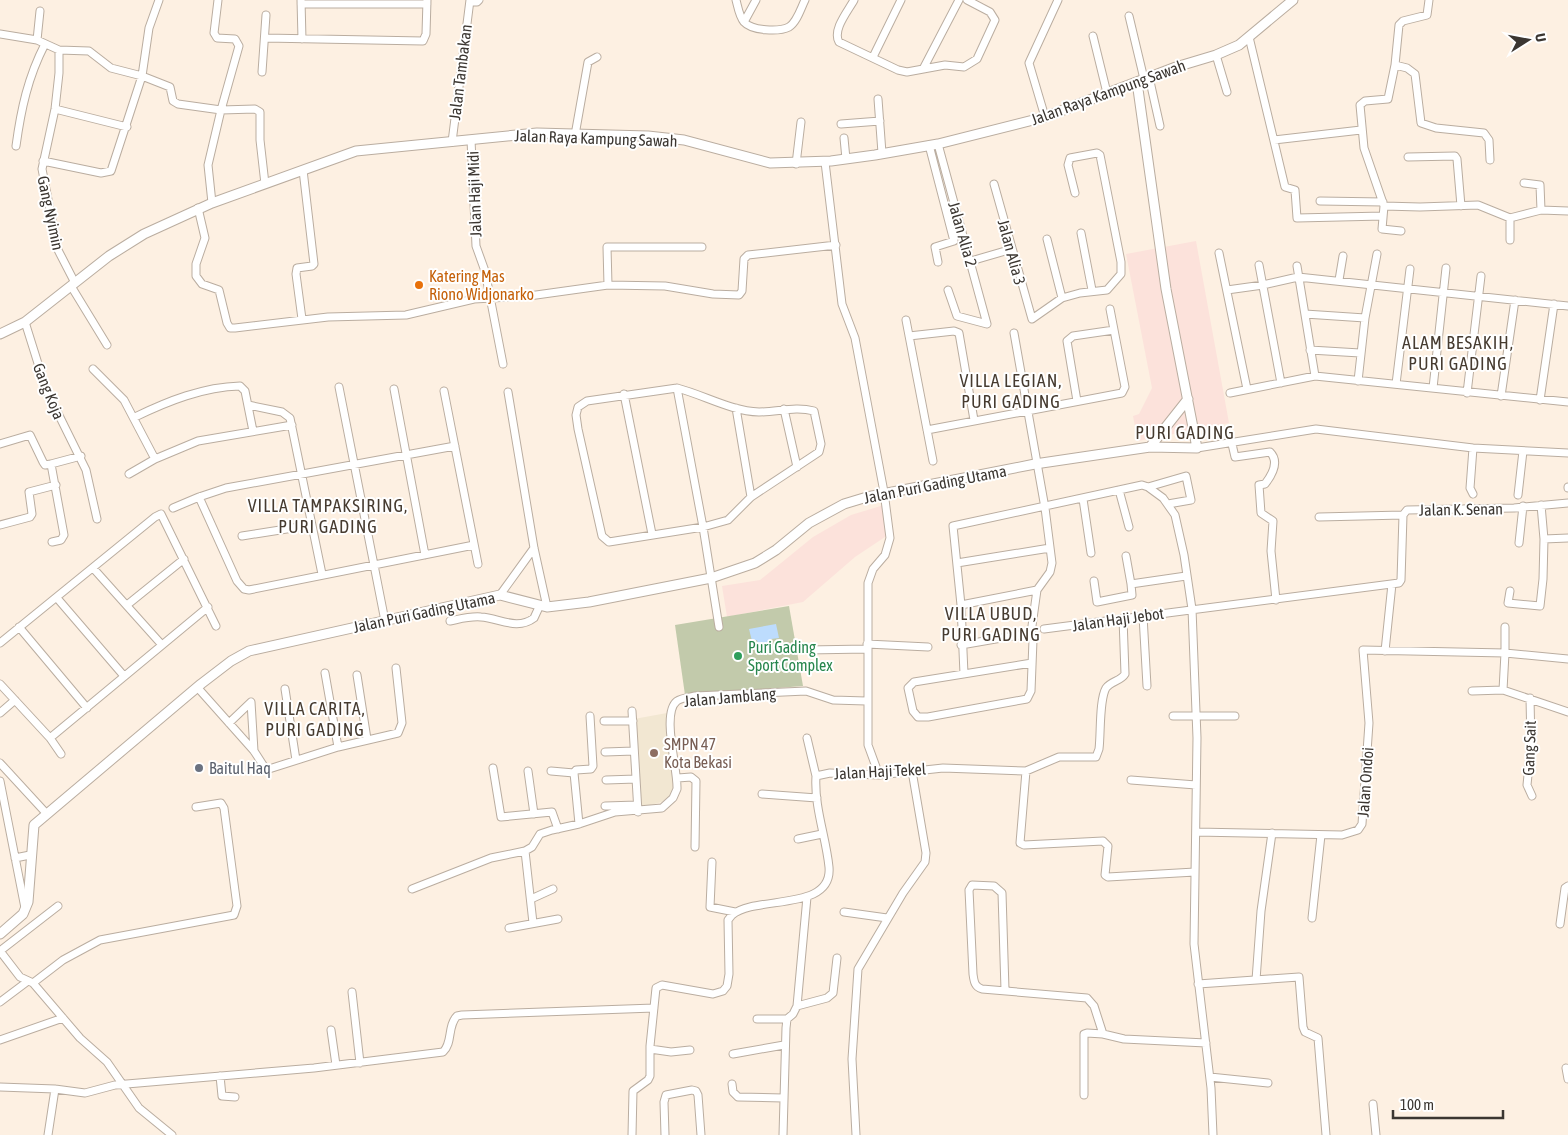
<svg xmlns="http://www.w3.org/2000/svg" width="1568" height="1135" font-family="'Asap Condensed',sans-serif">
<rect width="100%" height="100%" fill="#fdf0e2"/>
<!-- commercial -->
<path fill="#fce2db" d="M1196,241L1229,423L1138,441L1133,416L1139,414L1152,388L1126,254Z
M884,505L888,535L855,557L803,602L727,617L722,586L760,580L813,537L851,515Z"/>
<!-- education -->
<path fill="#f2e7d2" d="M667,713L676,787L673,794L665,801L640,808L634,719Z"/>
<!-- green -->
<path fill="#c2caab" d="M789,606L803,686L685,695L675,625Z"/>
<!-- water -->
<path fill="#bddcfd" d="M776,624L779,638L771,639L766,646L758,645L757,640L752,641L749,629Z"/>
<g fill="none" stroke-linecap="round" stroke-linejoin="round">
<!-- minor casing -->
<g stroke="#baada0" stroke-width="9">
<path id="minor" d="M218,0L214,33L217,38L235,39L239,46L221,110L255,109L260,112V140L265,184
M301,0L302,39
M736,0C738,7 739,16 744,22C752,31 779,32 789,27C797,22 801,8 805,0
M854,0C848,11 832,30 839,42L898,70L907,72L945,65L964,67L977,59L995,20L990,12L967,0
M470,2H477L479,0
M301,4H427
M1129,16L1144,79
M744,22L756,0
M0,34L37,40L59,50L89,51L111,68L142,76L170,87L173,101L178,104L221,110L208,165L212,203
M1093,36L1107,93
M1249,37L1285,187L1295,190L1297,218L1383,216
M265,38L423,41L426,34L427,0
M37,40L40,11
M59,50V73L55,109L42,169L58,250L75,283
M1216,55L1227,92
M873,57L901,0
M1395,65L1407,68L1415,74L1421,123L1436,128L1484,133L1489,140L1490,160
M923,69L959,0
M262,72L266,15
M1149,77L1160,126
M878,99L882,153
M55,109L127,127
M1045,117L1029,63L1058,0
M841,124L880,121
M575,135L588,62L597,57
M844,138L846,159
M471,140L476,246L485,271L503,364
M1274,140L1361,130
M452,142L470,0
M938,144L987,324L957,316L948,290
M929,145L954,241L935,247L938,262
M16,146C21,109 28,77 45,44
M1408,157L1455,156L1457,159L1461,206
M43,161L101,173L111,171L142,76L149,28L159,0
M825,162L842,304L855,338L884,492L890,538L885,555L873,569L868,583V745L879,775
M796,164L801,122
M1524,183L1540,185L1541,210
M994,184L1032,319L1062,298L1080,293L1107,290L1121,274V262L1100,155L1097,153L1070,158L1068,165L1075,193
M1320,201L1383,202
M1384,206L1420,207L1478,205L1510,218L1541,210L1568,211
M198,208L205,238L196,264V276L202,284L219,290L227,323L230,328H235L328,317L406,315L474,299L529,296L608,285L665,286L713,294L739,295L742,291L744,259L748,255L836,245
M1401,231L1382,229L1384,206L1364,148L1360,105L1365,101L1388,99L1395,65L1399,25L1403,21L1427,15L1429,0
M1081,233L1092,290
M1047,239L1062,298
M1510,240V218
M1219,253L1247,389
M971,261L1012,249
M1259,265L1281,383
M1297,266L1315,376
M1339,280L1343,256
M608,285L607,247H702
M71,286L107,345
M1227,290L1263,285L1298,277L1568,306
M1305,314L1365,318
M302,319L296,274L297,268L312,266L314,264L303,170
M906,320L933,461
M25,322L46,389L86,470L97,519
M909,336L954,331L959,333L974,420
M1310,350L1360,353
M93,369L124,400L155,459
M1358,381L1365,318L1377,254
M1396,384L1410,269
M339,387L385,621
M677,388C704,395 731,411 759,412C778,412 795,406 814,411L821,444L819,452L751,497L728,520L703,527L609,542L602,536L578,429L576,415L578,407L587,401Z
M677,388L703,527L719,627
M1433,388L1446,268
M394,389L425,555
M444,391L478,564
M508,392L534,548L547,607
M1230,393L1315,376L1568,402
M1467,393L1481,276
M624,394L652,534
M1501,396L1515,300
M1540,400L1554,304
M1077,401L1067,341L1073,336L1114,330
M248,405L282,412L290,418L322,574
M736,408L751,497
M784,409L797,467
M135,417C168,401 203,387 240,386L245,391L253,431
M927,430L1122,393L1125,387L1110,309
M0,444L30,435L43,462L45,465L51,464
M1232,444L1235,457L1270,452C1280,462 1272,475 1265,484L1259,485L1261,513L1273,521L1271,551L1276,600
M455,446L226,488L199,497L237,581L244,589L249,590L474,545
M1197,448L1316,429L1473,448L1568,453
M129,474L155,459L198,441L292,425
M1148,487L1163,498L1175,515L1184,555L1192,609L1197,738L1194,944L1211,1088L1213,1135
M1568,488V487
M1119,490L1129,527
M1473,494L1470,488L1473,448
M1518,495L1523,451
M1083,499L1091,553
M1541,505L1544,539
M173,508L199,497
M1319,517L1403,515
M0,525L30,517L32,514L29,492L56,485
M242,536L312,525
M52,542L61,540L64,535L51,464L81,456
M1519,543L1523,506
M1126,556L1131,584
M957,563L1050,548
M93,568L162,645
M1094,581L1097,602L1132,595L1131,584L1186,576
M1510,591L1508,603L1540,606L1543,579L1544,539L1568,538
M500,595L534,548
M57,598L124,676
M127,605L184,559
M961,605L1037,590
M1143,616L1147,686
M450,621C460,619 470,616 481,617C499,618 517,631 534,618L540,605
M19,627L87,708
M1505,627V653L1568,659
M1044,629L1399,583L1401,580L1403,515L1407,510L1514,508L1568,503
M1031,633L1033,640L1031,691L1027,699L928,717H918L913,711L908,688L914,682L1032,663
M0,643L155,517L161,514L216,626
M867,644L928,647
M961,645L1031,633L1037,590L1050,572L1052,563L1045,508L1014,333
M807,650L867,649
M1385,651L1392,584
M325,673L338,747
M964,674L961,605L953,526L1142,485L1148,487L1186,476L1191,500L1168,504
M357,675L367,739
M0,684L50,738L61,754
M197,687L254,751L265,768L269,769L338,747L398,733L402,723L396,668
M285,689L296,760
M1472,691L1503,690
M1530,698L1531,745L1527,785L1532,796
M632,711L638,812
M0,713L15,700
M1173,716H1235
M604,721H633
M229,723L251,702L254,751
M50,738L208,607
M807,738L816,776
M605,752L634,751
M0,763L46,813
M493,768L501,817L552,812L558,829
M528,771L534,814
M551,771L574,773L579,824
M1026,771L1020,843L1024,845L1103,841L1108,846L1105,875L1108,877L1195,872
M574,773L576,770L591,769L593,766L590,716
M678,778L691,777L696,781L695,847
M606,780L636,779
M1131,780L1196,785
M0,781L25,908
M762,794L817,798
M605,806L637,805
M1196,832L1342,835L1358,830L1362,824L1369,723L1363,650L1505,653L1503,690L1568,712
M798,839L822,834
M525,851L533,923
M15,858L30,855
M712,862L710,907L735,912
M412,889L491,858L525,851L532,847L540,834L552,830L579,824L615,812L662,808L673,798L677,789C678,769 661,713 677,701C681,698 690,697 695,696L806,691L833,700L866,701
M531,899L553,889
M844,912L887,918
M1312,918L1321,835
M1560,924L1565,888L1568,886
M509,928L558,919
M0,951L20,977L33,983L80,1038L107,1062L139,1108L172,1135
M0,951L58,906
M1256,980L1261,911L1272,833
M33,983L63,960L100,940L234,915L237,906L224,808L221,803L196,807
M1198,984L1299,977L1303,1027L1305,1032L1318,1038L1326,1135
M1005,990L1002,893L994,886L972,885L969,890L973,974C974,982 975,987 982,989L1087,998L1094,1006L1103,1034L1124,1039L1206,1043
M352,992L360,1063
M0,1002L28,981
M797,1006L827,998L833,993L837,958
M757,1019H787
M331,1030L336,1065
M0,1040L63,1018
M650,1049L671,1052L690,1050
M733,1054L784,1045
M1566,1068L1568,1079
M220,1076L222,1096L235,1097
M1210,1077L1268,1083
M732,1084L733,1092L738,1097L783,1098
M0,1087L55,1089L85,1093L115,1085L314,1068L443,1052C453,1043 447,1026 457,1016L462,1015L654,1008
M1084,1095V1034L1087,1033L1103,1034
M1373,1104L1376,1135
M48,1135L55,1089
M632,1135L633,1091L648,1080L650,1076V1046L656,988L662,985L713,994L723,991L727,986L729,974L728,920L732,915C756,895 833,912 829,867C826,837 814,807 816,776L830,773L879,775L943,768L1026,771L1059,757H1096L1099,749C1101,734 1099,700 1106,688C1111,681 1121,681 1125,674L1123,618
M665,1135L664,1102L666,1095L692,1090L696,1091L698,1095L701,1135
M783,1135L786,1028L787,1019L793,1014L797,1006L807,897
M856,1135L852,1059L858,969L903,893L925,862L926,853L912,771"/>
</g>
<!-- tertiary casing -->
<g stroke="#baada0" stroke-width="11">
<path id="tertiary" d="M0,334L25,322L109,256L144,234L212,203L356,151L537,133L648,136L684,140L770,163L831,161L875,155L938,144L1045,117L1176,67L1216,55L1239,45L1293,0
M1150,447L1188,399
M0,934L23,914L28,902L34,825L201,684L231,661L249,651L500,595L547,607L589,602L711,578L755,563L776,550L809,523L844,504L867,497L1035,464L1150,447L1197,448L1166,289L1137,82"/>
</g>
<!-- minor -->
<use href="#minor" stroke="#fff" stroke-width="7"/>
<!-- tertiary -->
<use href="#tertiary" stroke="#fff" stroke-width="9"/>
</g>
<!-- markers -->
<circle fill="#e8710a" stroke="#fff" stroke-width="2" cx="419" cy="285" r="5"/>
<circle fill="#2e9e5b" stroke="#fff" stroke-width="2" cx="738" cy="656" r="5"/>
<circle fill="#8d6e63" stroke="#fff" stroke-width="2" cx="654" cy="753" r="5"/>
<circle fill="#6b7280" stroke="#fff" stroke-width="2" cx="199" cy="768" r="5"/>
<g text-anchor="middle" stroke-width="4" stroke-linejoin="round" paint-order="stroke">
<!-- street labels -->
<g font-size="16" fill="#3b3631" stroke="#fff">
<text transform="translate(460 72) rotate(-83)" y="6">Jalan Tambakan</text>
<text transform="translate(1108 92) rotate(-20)" y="6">Jalan Raya Kampung Sawah</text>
<text transform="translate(596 138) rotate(2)" y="6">Jalan Raya Kampung Sawah</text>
<text transform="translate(474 194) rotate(-92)" y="6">Jalan Haji Midi</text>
<text transform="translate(51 213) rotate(78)" y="6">Gang Nyimin</text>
<text transform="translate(963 234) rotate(74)" y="6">Jalan Alia 2</text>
<text transform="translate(1012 252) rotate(75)" y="6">Jalan Alia 3</text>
<text transform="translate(49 391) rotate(68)" y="6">Gang Koja</text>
<text transform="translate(935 484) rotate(-11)" y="6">Jalan Puri Gading Utama</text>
<text transform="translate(1461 509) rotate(-1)" y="6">Jalan K. Senan</text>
<text transform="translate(424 612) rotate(-12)" y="6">Jalan Puri Gading Utama</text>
<text transform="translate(1118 619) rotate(-8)" y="6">Jalan Haji Jebot</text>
<text transform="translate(730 697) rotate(-5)" y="6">Jalan Jamblang</text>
<text transform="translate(1529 748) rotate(-88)" y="6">Gang Sait</text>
<text transform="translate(880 771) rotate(-3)" y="6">Jalan Haji Tekel</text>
<text transform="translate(1365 782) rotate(-86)" y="6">Jalan Ondoi</text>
</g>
<!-- food labels -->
<g font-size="16" fill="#c56008" stroke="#fff" text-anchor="start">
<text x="429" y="282">Katering Mas<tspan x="429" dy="18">Riono Widjonarko</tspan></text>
</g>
<!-- leisure labels -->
<g font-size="16" fill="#27864d" stroke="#fff" text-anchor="start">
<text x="748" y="653">Puri Gading<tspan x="748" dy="18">Sport Complex</tspan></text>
</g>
<!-- education labels -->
<g font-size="16" fill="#785e54" stroke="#fff" text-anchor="start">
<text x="664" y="750">SMPN 47<tspan x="664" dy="18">Kota Bekasi</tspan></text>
</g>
<!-- worship labels -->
<g font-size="16" fill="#5b616d" stroke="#fff" text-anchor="start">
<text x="209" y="774">Baitul Haq</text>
</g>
<!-- neighbourhood labels -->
<g font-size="18" letter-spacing="1" fill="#463b30" stroke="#fff">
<text x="1458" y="349">ALAM BESAKIH,<tspan x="1458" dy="21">PURI GADING</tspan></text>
<text x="1011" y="387">VILLA LEGIAN,<tspan x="1011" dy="21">PURI GADING</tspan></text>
<text x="1185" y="439">PURI GADING</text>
<text x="328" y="512">VILLA TAMPAKSIRING,<tspan x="328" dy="21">PURI GADING</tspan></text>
<text x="991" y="620">VILLA UBUD,<tspan x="991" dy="21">PURI GADING</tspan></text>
<text x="315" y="715">VILLA CARITA,<tspan x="315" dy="21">PURI GADING</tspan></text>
</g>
</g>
<!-- north arrow -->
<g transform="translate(1528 40) rotate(79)" stroke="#ffffff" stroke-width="4" paint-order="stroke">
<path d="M0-4L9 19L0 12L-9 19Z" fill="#3b3631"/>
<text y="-8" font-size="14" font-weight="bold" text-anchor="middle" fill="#3b3631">U</text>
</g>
<!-- scale -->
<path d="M1393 1110v8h110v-8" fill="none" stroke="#3b3631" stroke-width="2.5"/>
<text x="1400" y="1110" font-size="15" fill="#3b3631" stroke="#ffffff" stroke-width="4" paint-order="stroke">100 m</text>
</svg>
